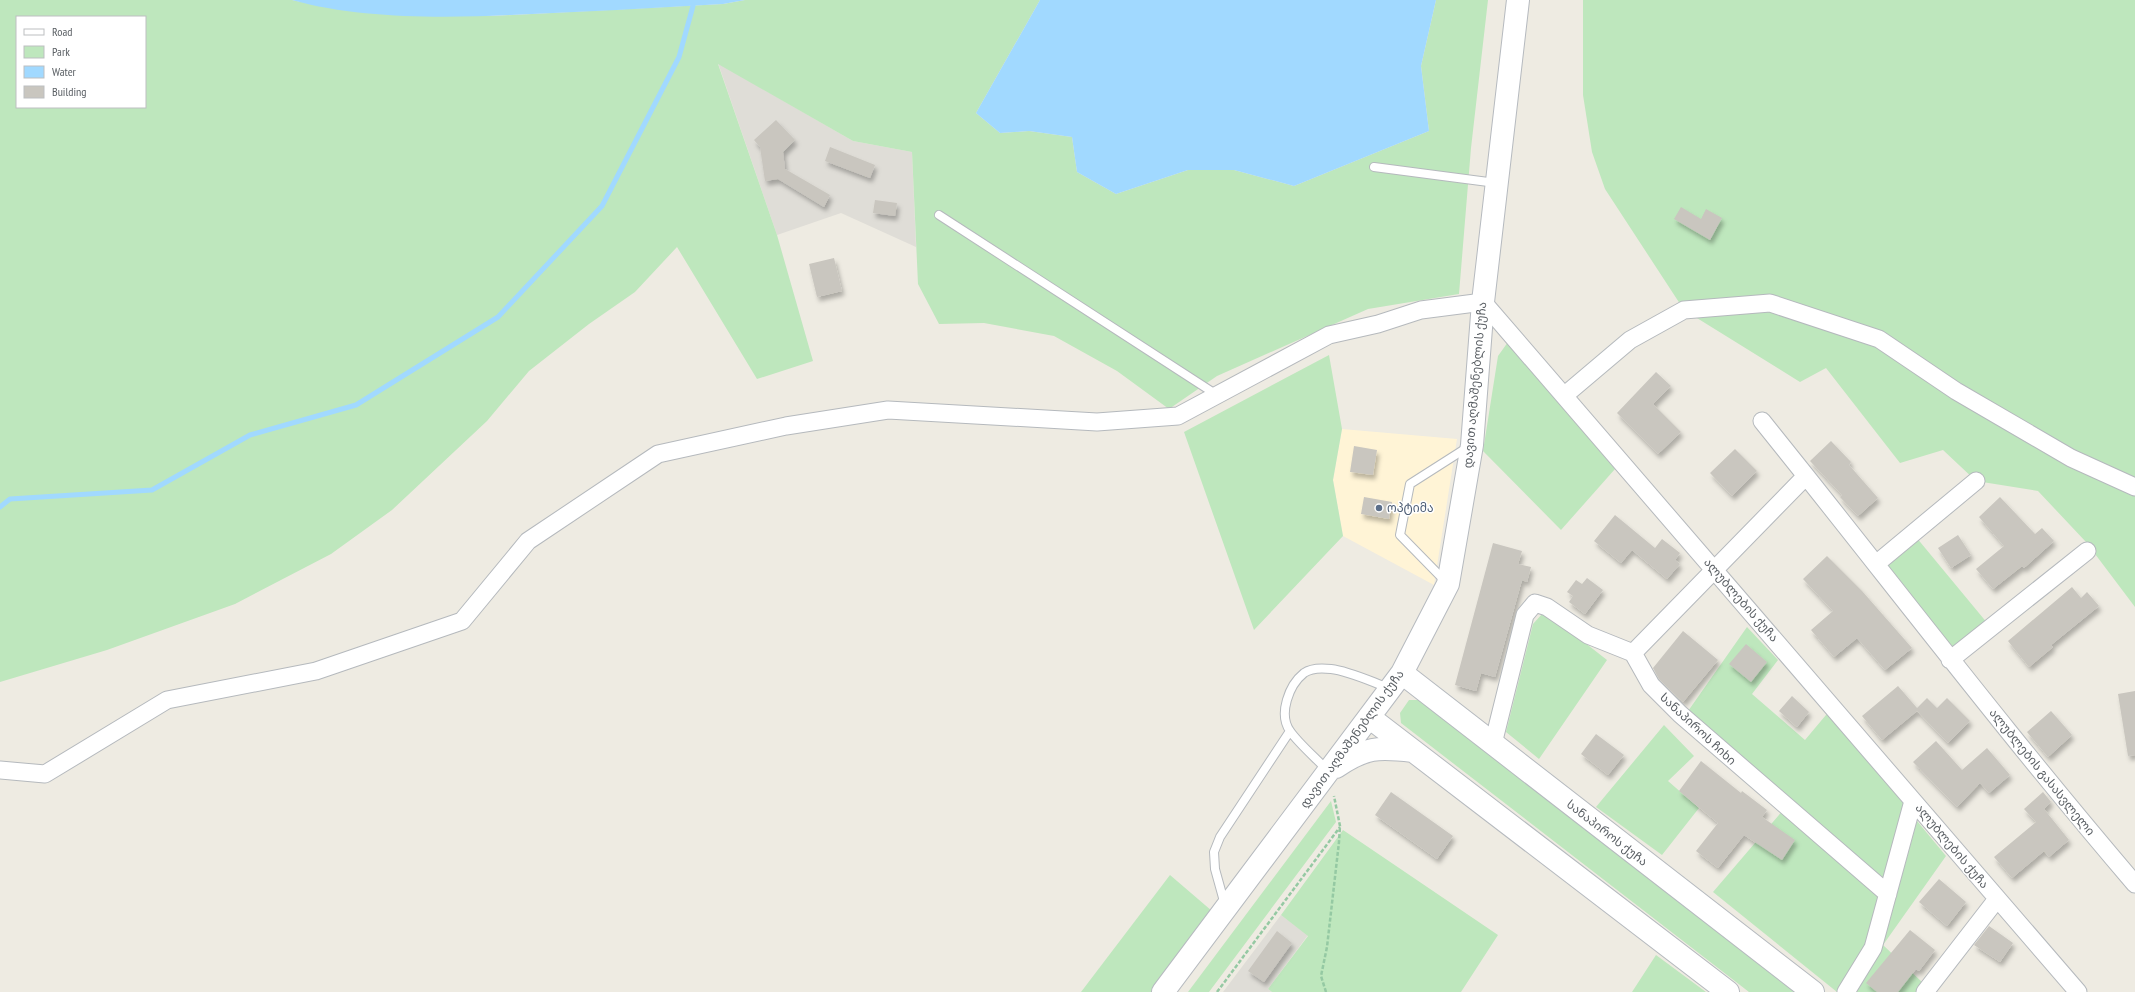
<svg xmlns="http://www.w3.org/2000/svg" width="2135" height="992" font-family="'PT Sans Narrow','Noto Sans Georgian',sans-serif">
<defs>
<filter id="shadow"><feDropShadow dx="2.5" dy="4.5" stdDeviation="2" flood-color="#0004"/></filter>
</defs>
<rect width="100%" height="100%" fill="#eeebe2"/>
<!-- commercial -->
<path fill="#fff4d6" d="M1342,429L1457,439L1434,585L1343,536L1333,480Z"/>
<!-- industrial -->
<path fill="#dfddd7" d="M718,63L853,141L912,152L916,247L841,213L777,235Z
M1281,915L1308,935L1268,989L1272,992H1223Z"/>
<!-- green -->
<path fill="#bee7bd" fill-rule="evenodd" d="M0,0H292L301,2L492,16L723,4L745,0H1040L976,113L1000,133L1029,131L1072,137L1077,172L1116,194L1188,170H1234L1294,186L1429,131L1421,66L1436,0H1488L1471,148L1459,294L1368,309L1217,376L1169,409L1117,371L1054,336L984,323L939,324L918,284L912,152L853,141L718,64L777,235L813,361L757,379L677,247L635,292L589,324L529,371L487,421L392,510L331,554L235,604L107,650L0,682ZM17,17H145V107H17Z
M1583,0H2135V607L2086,542L2038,491L1976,481L1943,450L1900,463L1826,368L1800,382L1684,310L1605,189L1592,152L1583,95Z
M1508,342L1615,469L1561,530L1483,451L1498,356Z
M1329,355L1342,429L1333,480L1343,536L1254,630L1184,432Z
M1916,537L1988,624L1952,654L1882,566Z
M1542,614L1552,617L1607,660L1539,759L1506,732L1533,624Z
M1747,627L1778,660L1752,694L1805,740L1831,709L1911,799L1886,888L1686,714Z
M1409,700H1419L1795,992H1749L1401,723L1400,713Z
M1664,725L1694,756L1668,781L1699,808L1662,855L1596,807Z
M1331,801L1336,822L1209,992H1188Z
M1784,809L1882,892L1869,939L1837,992L1713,892Z
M1917,821L1946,856L1883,945L1924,984L1917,992H1851L1883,945Z
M1343,830L1498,935L1461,992H1272L1268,989L1308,936L1281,915Z
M1170,875L1212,911L1151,992H1081Z
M1656,955L1706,992H1632Z"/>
<!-- water -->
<path fill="#a1d9ff" d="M292,0H745L723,4C652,8 582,12 511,15C442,18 359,19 292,0Z
M1040,0H1436L1421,66L1429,131L1294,186L1234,170H1188L1116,194L1077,172L1072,137L1029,131L1000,133L976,113Z"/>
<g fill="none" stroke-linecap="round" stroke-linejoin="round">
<!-- stream -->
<path stroke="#a1d9ff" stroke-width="5" d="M0,507L10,499L152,490L250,435L356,405L498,317L602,206L679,57L693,6"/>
</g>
<!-- building -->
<path fill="#c9c6bf" filter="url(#shadow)" d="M776,120L795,140L783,152L785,169L830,195L824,207L778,179L765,181L760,147L754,140Z
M830,147L875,165L870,178L825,161Z
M875,200L897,203L895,216L873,213Z
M1681,207L1701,219L1706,209L1722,218L1710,240L1674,219Z
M834,258L842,291L817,297L809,264Z
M1656,372L1671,386L1653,404L1681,432L1658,454L1617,413Z
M1831,441L1851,462L1849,465L1878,498L1858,516L1840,497L1842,495L1810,461Z
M1354,446L1377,450L1373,475L1350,472Z
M1735,449L1757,471L1732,496L1710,473Z
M1364,497L1392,502L1389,519L1361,514Z
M2000,497L2035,534L2042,528L2054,541L2024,568L2022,566L1993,589L1976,569L2004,546L1979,517Z
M1615,515L1655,548L1662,539L1680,553L1675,560L1680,564L1667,579L1632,550L1621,563L1594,541Z
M1958,535L1971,555L1951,568L1938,548Z
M1493,543L1522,551L1518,564L1531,567L1527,582L1522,580L1495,677L1481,673L1476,691L1455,685Z
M1827,556L1862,591L1912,648L1885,670L1857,638L1834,657L1811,630L1833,611L1803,579Z
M1587,578L1603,590L1585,614L1569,602L1573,596L1567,592L1576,580L1582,584Z
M2072,587L2081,598L2087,592L2099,606L2051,645L2053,647L2029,667L2008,641Z
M1683,631L1718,660L1683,702L1659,679L1653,668Z
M1746,644L1767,662L1751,682L1729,664Z
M1898,686L1917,708L1927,698L1937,708L1947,698L1970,721L1948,743L1917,711L1882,740L1862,716Z
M2135,691V755L2128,756L2118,694Z
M1792,696L1809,712L1797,727L1779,711Z
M2051,711L2072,735L2048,757L2027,732Z
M1596,734L1624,755L1608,775L1581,754Z
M1936,741L1962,770L1987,748L2010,775L1989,793L1980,783L1957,807L1913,762Z
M1701,761L1741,793L1742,791L1767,810L1762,817L1795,840L1782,860L1744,835L1718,868L1696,851L1718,823L1679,791Z
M1391,792L1453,836L1437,859L1375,815Z
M2043,792L2051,802L2044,809L2069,840L2049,857L2044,851L2012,878L1994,857L2036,822L2024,809Z
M1939,879L1966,902L1947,926L1919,902Z
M1989,926L2013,943L2000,962L1974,945Z
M1910,930L1935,950L1919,971L1916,969L1898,992H1877L1866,983Z
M1277,931L1292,943L1264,982L1248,971Z"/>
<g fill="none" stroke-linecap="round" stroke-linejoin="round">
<!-- lane casing -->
<g stroke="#b5b9bd" stroke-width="10">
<path id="lane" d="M1374,167L1496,183
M939,215L1217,395
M1446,582L1400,535L1410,484L1468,447
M1328,771C1317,759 1299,744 1290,731C1278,714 1289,685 1304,673C1311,668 1323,668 1331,669C1349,671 1372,682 1389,688
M1225,905L1215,869L1214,852L1220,837L1290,731"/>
</g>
<!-- street casing -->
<g stroke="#b5b9bd" stroke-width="19">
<path id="street" d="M1565,395L1630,340L1684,310L1770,303L1879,339L1956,391L2071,458L2135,487
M1762,421L1806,476
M1876,564L1976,481
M1633,653L1806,476C1915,613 2021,751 2135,884
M1950,660L2087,551
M1493,744L1525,615L1535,603L1547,607L1588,635L1633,653L1651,685L1680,714L1888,894
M0,770L45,774L167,700L316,671L462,621L528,541L658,454L786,426L888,410L1097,422L1178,416L1329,335L1378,324L1421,310L1483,302L2078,992
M1846,992L1873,948L1913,801
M1925,992L1997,899"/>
</g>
<!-- secondary casing -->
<g stroke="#b6babf" stroke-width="24">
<path id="secondary" d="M1402,673L1813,992
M1369,717L1728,992
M1336,767C1365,747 1378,747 1413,751
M1163,992L1402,673L1448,584L1472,445L1483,302L1518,0"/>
</g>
<!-- path -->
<path stroke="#95c9a3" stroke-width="2.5" stroke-dasharray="4 2" stroke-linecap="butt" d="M1217,992L1340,827
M1326,992L1321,976L1327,947L1339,842L1340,826L1334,796"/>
<!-- lane -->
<use href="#lane" stroke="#fff" stroke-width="8"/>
<!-- street -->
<use href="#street" stroke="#fff" stroke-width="17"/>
<!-- secondary -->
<use href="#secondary" stroke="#fff" stroke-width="22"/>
</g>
<!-- markers -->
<circle fill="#5c6f8a" stroke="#fff" stroke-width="1.5" cx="1379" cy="508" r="4"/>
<g text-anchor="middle" stroke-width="3" stroke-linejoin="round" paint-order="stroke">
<!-- street labels -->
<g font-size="12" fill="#5a5f64" stroke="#fff">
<text transform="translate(1475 385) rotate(-85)" y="4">დავით აღმაშენებლის ქუჩა</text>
<text transform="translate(1741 600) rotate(49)" y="4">ალუბლების ქუჩა</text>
<text transform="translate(1698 729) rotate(43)" y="4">სანაპიროს ჩიხი</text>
<text transform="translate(1352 739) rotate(-54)" y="4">დავით აღმაშენებლის ქუჩა</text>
<text transform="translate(2042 772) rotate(51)" y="4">ალუბლების გასასვლელი</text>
<text transform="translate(1607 833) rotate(38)" y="4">სანაპიროს ქუჩა</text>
<text transform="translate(1952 846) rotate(50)" y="4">ალუბლების ქუჩა</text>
</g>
<!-- service labels -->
<g font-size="12" fill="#4e5e75" stroke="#fff" text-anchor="start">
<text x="1387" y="512">ოპტიმა</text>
</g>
</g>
<!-- legend -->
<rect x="16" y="16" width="130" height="92" fill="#ffffff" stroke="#bdbfc1"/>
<rect x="24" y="29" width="20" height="6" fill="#ffffff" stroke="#bdbfc1"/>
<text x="52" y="36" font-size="12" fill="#5a5f64">Road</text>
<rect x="24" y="46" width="20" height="12" fill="#bee7bd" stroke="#bdbfc1"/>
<text x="52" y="56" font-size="12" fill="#5a5f64">Park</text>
<rect x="24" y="66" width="20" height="12" fill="#a1d9ff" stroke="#bdbfc1"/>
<text x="52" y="76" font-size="12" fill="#5a5f64">Water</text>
<rect x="24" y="86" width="20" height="12" fill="#c9c6bf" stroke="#bdbfc1"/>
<text x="52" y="96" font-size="12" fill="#5a5f64">Building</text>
</svg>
